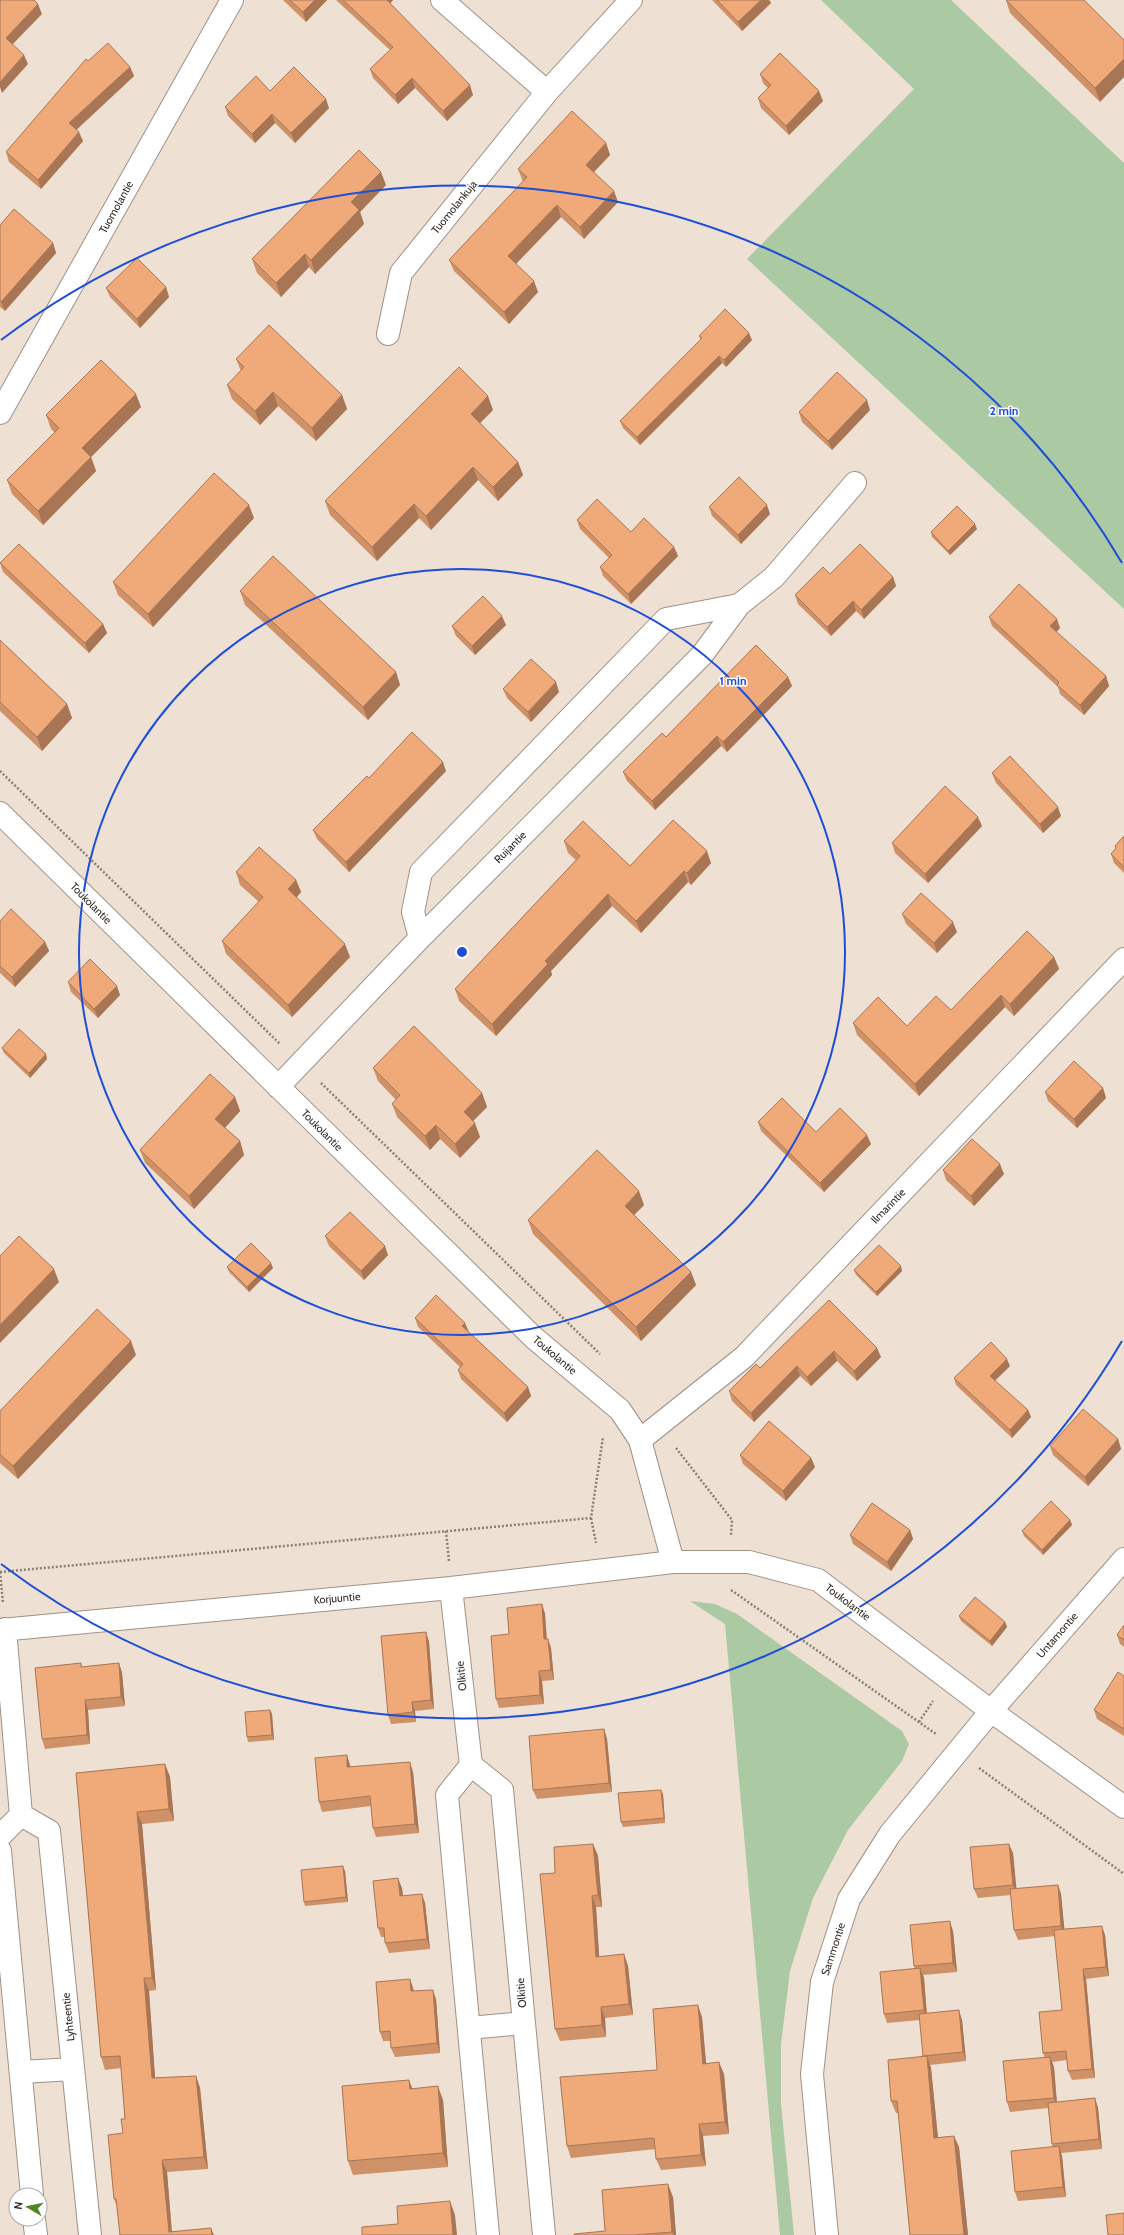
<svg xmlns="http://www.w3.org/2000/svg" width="1124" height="2235" font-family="Cabin,sans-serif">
<rect width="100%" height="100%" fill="#efe0d4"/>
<!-- green -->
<path fill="#abc9a3" d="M821,0H951L1124,163V609L747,259L914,89Z
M690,1601L715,1604L737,1614L902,1731L909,1744L902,1761L848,1830L813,1898L790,1971L781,2044V2104L794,2235H780L725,1624Z"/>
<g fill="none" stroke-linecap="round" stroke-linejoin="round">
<!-- minor casing -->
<g stroke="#9e9186" stroke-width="24">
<path id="minor" d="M442,0L547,92
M388,334L401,273L547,92L631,0
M0,413L232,0
M0,813L533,1337L620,1410L640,1440L673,1562H749L818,1580L991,1711L1124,1807
M420,938L413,912L421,872L666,619L739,605L774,577L855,483
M278,1087L420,938L702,655L739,605
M640,1440L744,1357L1124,959
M451,1588L471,1765L502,1790L544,2235
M0,1630L451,1588L673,1562
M471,1765L447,1795L488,2235
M21,1815L49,1831L90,2235
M0,1836L21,1815L5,1629
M0,1851L32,2195
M469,2028L524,2023
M21,2072L73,2069
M34,2219L36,2235
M827,2235L812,2074L822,1982L849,1899L890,1834L991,1711L1124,1559"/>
</g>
<!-- path -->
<path stroke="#887f76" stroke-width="2.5" stroke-dasharray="2 2" stroke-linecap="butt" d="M0,771L280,1044
M321,1083L600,1354
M676,1448L732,1520L731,1535
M591,1518L596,1543
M446,1531L449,1561
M0,1572L591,1518L603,1437
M0,1572L3,1603
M731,1590L936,1734
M919,1722L933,1701
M979,1768L1124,1874"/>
<!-- minor -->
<use href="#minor" stroke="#fff" stroke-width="22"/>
</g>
<!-- wall -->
<path fill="#ce9168" d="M283,0H327L306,22Z
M336,0H393L390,3L473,95L447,121L415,88L398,104L373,78L370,69L390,50Z
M712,0H769L771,3L742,31Z
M1006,0H1084L1100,102L1010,13Z
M88,61L130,67L134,76L76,130L83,141L41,189L9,162L6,152Z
M760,74L823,101L789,135L761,108L758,98L768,88L763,83Z
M270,91L329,108L295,143L275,123L255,143L228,116L225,107Z
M606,143L610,155L594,172L618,202L584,239L561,217L516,264L538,292L509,324L454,271L449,260L523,182L518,169Z
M386,185L360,212L364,224L315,274L309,267L281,297L257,273L252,259Z
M0,225L53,243L56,253L5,311L0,307Z
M166,287L169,297L140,328L110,297L106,288Z
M699,336L752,340L726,367L722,363L640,445L623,428L620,421L701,340Z
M236,359L342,395L347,409L316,441L278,406L260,425L232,399L227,385L241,371Z
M141,407L91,457L96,471L43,525L12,494L7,480L55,433L51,429L46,415Z
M493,410L480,423L518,462L523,475L498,501L478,480L431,530L419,518L377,561L330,515L325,501Z
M870,410L832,450L802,422L799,412Z
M709,507L770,514L741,544L712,516Z
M254,518L153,627L118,595L113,582Z
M577,520L631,532L674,547L678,556L631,604L603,576L600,567L609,558L580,529Z
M977,529L950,555L932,537L931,532Z
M0,563L103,624L107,633L89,653L3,572Z
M830,574L893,577L896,586L864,619L856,611L831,636L798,604L795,595Z
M240,591L396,672L400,685L368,720L245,605Z
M989,617L1060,628L1056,632L1106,676L1109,686L1084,715L1060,694L1058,687L992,626Z
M506,625L475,655L456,636L452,626Z
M0,640L67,704L72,718L42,751L0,711Z
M788,677L792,686L727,752L721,746L655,810L627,781L623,772L666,737Z
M503,689L559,692L531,722L507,698Z
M446,771L349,872L317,839L313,830L369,778Z
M992,773L1061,816L1043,833L996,783Z
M982,826L928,883L895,853L892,843Z
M1124,836V873L1114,863L1111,854L1116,849L1115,846Z
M564,841L630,866L711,863L691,885L688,882L641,933L612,906L551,971L552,975L496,1036L459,1001L455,989L576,860L568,853Z
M236,872L296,880L301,892L296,897L350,957L292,1017L226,954L222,941L259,902L240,885Z
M902,914L957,932L937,953L906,924Z
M0,921L45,942L49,951L15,987L0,973Z
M1054,957L1059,969L1014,1016L1005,1007L919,1096L857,1035L853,1023L907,1026L951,1010Z
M68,982L120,995L98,1018L71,992Z
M2,1048L47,1059L30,1078L4,1053Z
M373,1068L482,1093L487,1107L473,1121L480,1137L460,1158L440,1139L430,1150L397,1117L392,1104L396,1100L378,1081Z
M1103,1088L1106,1098L1077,1128L1048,1101L1045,1092Z
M235,1097L240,1111L225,1128L240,1141L244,1155L194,1209L145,1163L140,1150Z
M758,1122L816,1132L871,1144L824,1192L761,1131Z
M943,1170L1004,1174L974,1206L946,1180Z
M644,1205L634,1215L691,1272L696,1285L641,1341L533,1234L528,1220Z
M325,1236L388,1255L364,1280L329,1246Z
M227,1267L273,1268L249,1292L229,1272Z
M854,1270L902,1271L877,1296L856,1275Z
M829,1300L881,1357L857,1381L837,1361L811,1386L800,1376L754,1422L732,1401L729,1391L760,1368Z
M415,1318L469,1332L528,1387L531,1396L507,1422L461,1379L458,1370L460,1367L418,1327Z
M136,1355L18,1479L0,1463V1411Z
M1010,1366L995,1381L1028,1410L1031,1417L1012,1438L956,1385L954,1378Z
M1118,1439L1121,1449L1088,1486L1053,1455L1050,1446Z
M740,1455L811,1458L815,1467L786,1501L743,1464Z
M1070,1520L1072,1525L1043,1555L1024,1536L1022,1531Z
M910,1530L913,1539L891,1571L853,1544L850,1535Z
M542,1604L545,1614L547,1639H548L551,1648L554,1680L542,1681L544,1704L499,1708L496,1699L509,1634Z
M959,1616L1005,1622L1007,1627L992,1646L961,1621Z
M1124,1625V1647L1120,1644L1117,1635Z
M426,1632L429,1642L434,1709L415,1711L416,1722L391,1724L388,1715Z
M81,1663L82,1667L119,1663L122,1673L125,1706L88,1710L90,1744L45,1749L42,1739Z
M1124,1676V1736L1097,1719L1094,1710Z
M270,1710L272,1714L274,1740L248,1742L247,1737Z
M604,1729L607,1739L612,1792L537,1799L533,1790Z
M347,1755L350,1767L413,1772L419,1833L376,1837L373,1828L371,1806L322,1812L319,1802Z
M165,1764L170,1777L174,1821L142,1824L156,1990L149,1991L155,2078L196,2076L200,2088L208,2169L167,2172L172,2232L214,2235H120L117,2206L114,2199L125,2119L121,2068L105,2070L101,2057L76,1773Z
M663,1794L665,1823L623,1827L621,1822Z
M593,1844L598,1856L602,1907H596L599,1957L624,1954L628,1966L633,2015L605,2018L606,2037L560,2041L555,2029V1873Z
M1013,1853L1016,1889L1058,1885L1061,1894L1064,1929L1105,1935L1109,1976L1086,1979L1095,2078L1072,2080L1068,2071L1067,2060L1052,2062L1054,2067L1057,2102L1095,2098L1098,2108L1102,2149L1061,2153L1062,2156L1066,2197L1018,2201L1015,2192L1053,2147L1052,2144L1048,2108L1010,2112L1007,2102L1045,2058L1043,2053L1062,2010L1055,1936L1018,1940L1014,1930L1011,1895L978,1898L974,1889Z
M345,1871L348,1902L305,1906L304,1902Z
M402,1888L403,1896L425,1903L430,1949L389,1953L385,1943V1937H381L378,1928Z
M953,1931L957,1972L923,1975L924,1978L927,2013L962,2020L966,2061L930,2065L931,2068L938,2137L959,2147L968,2235H910L899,2113H896L891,2101L923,2057L920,2020L887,2023L884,2014L915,1969L914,1966Z
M410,1979L414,1991L436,1999L440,2053L395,2057L391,2048V2041H383L380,2032Z
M702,2017L706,2063L724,2074L729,2134L703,2136L706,2166L661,2170L656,2159V2149L571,2158L567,2146L657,2070Z
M409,2080L412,2088L443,2100L448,2167L353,2175L348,2161Z
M673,2197L676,2235H574L605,2231Z"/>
<!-- shaded-wall -->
<path fill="#a87655" d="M315,0H327L306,22L303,12Z
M385,0H393L388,6Z
M761,0H769L771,3L742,31L738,22Z
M38,4L42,14L9,48L6,38Z
M24,55L28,64L2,93L0,87V82Z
M1124,59V77L1100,102L1095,88Z
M130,67L134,76L73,133L69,123Z
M412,78L415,88L398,104L395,95Z
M470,85L473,95L447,121L443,111Z
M819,91L823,101L789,135L786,126Z
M326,99L329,108L295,143L291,133Z
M272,114L275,123L255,143L252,134Z
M79,132L83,141L41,189L38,180Z
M606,143L610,155L590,176L586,165Z
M381,172L386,185L360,212L364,224L315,274L311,260L351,202Z
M614,191L618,202L584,239L580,227Z
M557,205L561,217L512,268L508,256Z
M53,243L56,253L5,311L1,302Z
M305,254L309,267L281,297L276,283Z
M534,281L538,292L509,324L504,312Z
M166,287L169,297L140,328L137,319Z
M749,333L752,340L726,367L724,360Z
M719,356L722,363L640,445L637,437Z
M273,392L278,406L260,425L255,411Z
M136,394L141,407L87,461L82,448Z
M342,395L347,409L316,441L312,428Z
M488,396L493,410L476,427L471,414Z
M867,400L870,410L832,450L828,441Z
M91,457L96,471L43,525L38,511Z
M518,462L523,475L498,501L493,487Z
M473,467L478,480L431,530L426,516Z
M414,504L419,518L377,561L372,547Z
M249,505L254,518L153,627L148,614Z
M767,505L770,514L741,544L738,535Z
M975,524L977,529L950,555L948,551Z
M674,547L678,556L631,604L628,594Z
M893,577L896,586L864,619L861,610Z
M853,601L856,611L831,636L827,627Z
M502,616L506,625L475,655L472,646Z
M1057,619L1060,628L1053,636L1050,626Z
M103,624L107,633L89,653L85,643Z
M396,672L400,685L368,720L363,707Z
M1106,676L1109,686L1084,715L1080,705Z
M788,677L792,686L727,752L723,742Z
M556,682L559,692L531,722L528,712Z
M67,704L72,718L42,751L37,737Z
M717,736L721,746L655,810L652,801Z
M443,762L446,771L349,872L346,862Z
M1058,807L1061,816L1043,833L1040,824Z
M978,817L982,826L928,883L925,874Z
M707,851L711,863L691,885L687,873Z
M684,871L688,882L641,933L636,921Z
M296,880L301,892L293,902L288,889Z
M608,894L612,906L551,971L552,975L496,1036L492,1024L545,961Z
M953,922L957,932L937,953L934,943Z
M45,942L49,951L15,987L12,977Z
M345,944L350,957L292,1017L288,1005Z
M1054,957L1059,969L1014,1016L1010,1004Z
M117,986L120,995L98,1018L94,1009Z
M1001,995L1005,1007L919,1096L915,1084Z
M46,1054L47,1059L30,1078L29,1073Z
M1103,1088L1106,1098L1077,1128L1074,1119Z
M482,1093L487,1107L469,1125L464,1112Z
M235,1097L240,1111L220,1133L215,1119Z
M475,1123L480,1137L460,1158L455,1144Z
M436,1125L440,1139L430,1150L425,1136Z
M867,1135L871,1144L824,1192L820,1183Z
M240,1141L244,1155L194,1209L189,1196Z
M1000,1164L1004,1174L974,1206L971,1196Z
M639,1191L644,1205L630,1219L625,1206Z
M385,1246L388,1255L364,1280L361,1271Z
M271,1263L273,1268L249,1292L247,1287Z
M901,1266L902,1271L877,1296L876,1292Z
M54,1269L59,1282L0,1343V1325Z
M691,1272L696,1285L641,1341L636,1327Z
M465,1323L469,1332L462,1326Z
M131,1341L136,1355L18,1479L13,1466Z
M877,1348L881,1357L857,1381L854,1371Z
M834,1351L837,1361L811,1386L807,1377Z
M1007,1359L1010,1366L992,1383L990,1376Z
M797,1366L800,1376L754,1422L751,1413Z
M528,1387L531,1396L507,1422L504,1413Z
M1028,1410L1031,1417L1012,1438L1010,1430Z
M1118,1439L1121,1449L1088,1486L1085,1477Z
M811,1458L815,1467L786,1501L783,1491Z
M1070,1520L1072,1525L1043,1555L1042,1550Z
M910,1530L913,1539L891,1571L887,1562Z
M542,1604L545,1614L547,1648L544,1639Z
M1005,1622L1007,1627L992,1646L990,1641Z
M426,1632L429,1642L434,1709L431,1700Z
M548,1639L551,1648L554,1680L551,1670Z
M119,1663L122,1673L125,1706L121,1697Z
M539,1671L542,1681L544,1704L540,1695Z
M85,1700L88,1710L90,1744L87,1735Z
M412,1702L415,1711L416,1722L413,1712Z
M270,1710L272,1714L274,1740L272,1735Z
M604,1729L607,1739L612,1792L609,1783Z
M347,1755L350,1765L351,1776L347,1767Z
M410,1762L413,1772L419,1833L415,1824Z
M165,1764L170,1777L174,1821L169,1809Z
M661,1790L663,1794L665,1823L664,1818Z
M137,1812L142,1824L156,1990L152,1978Z
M593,1844L598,1856L602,1907L598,1895Z
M1009,1844L1013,1853L1017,1894L1013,1885Z
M343,1866L345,1871L348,1902L346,1897Z
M398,1878L402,1888L404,1905L400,1896Z
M1058,1885L1061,1894L1065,1935L1061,1926Z
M422,1894L425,1903L430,1949L427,1939Z
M592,1896L596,1907L600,1969L596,1957Z
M950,1921L953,1931L957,1972L953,1963Z
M1102,1926L1105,1935L1109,1976L1106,1967Z
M624,1954L628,1966L633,2015L629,2004Z
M920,1968L924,1978L927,2020L924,2010Z
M1083,1969L1086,1979L1095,2078L1092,2069Z
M144,1978L149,1991L156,2091L152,2078Z
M410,1979L413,1988L414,2000L411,1991Z
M433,1990L436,1999L440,2053L437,2043Z
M698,2005L702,2017L707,2075L703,2064Z
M601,2007L605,2018L606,2037L602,2025Z
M959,2010L962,2020L966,2061L963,2052Z
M927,2056L931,2068L939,2149L934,2138Z
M1050,2057L1054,2067L1057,2107L1054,2098Z
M719,2062L724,2074L729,2134L725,2122Z
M196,2076L200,2088L208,2169L204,2157Z
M409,2080L414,2094L410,2089Z
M438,2086L443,2100L448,2167L443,2153Z
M1095,2098L1098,2108L1102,2149L1099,2139Z
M699,2124L703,2136L706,2166L701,2155Z
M954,2136L959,2147L968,2235H964Z
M1059,2146L1062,2156L1066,2197L1063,2187Z
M162,2160L167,2172L172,2235L169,2232Z
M668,2184L673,2197L676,2235H674L672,2232Z
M450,2201L455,2215L457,2235H453Z
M211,2228L214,2235H212Z"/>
<!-- building -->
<path fill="#f0a979" stroke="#a87655" d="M0,0H34L38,4L6,38L24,55L0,82Z
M290,0H315L303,12Z
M343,0H387L470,85L443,111L412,78L395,95L370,69L393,47Z
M717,0H761L738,22Z
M1006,0H1084L1124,40V59L1095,88Z
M108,43L130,67L69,123L79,132L38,180L6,152L86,59L88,61Z
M780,53L819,91L786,126L758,98L771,85L760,74Z
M294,67L326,99L291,133L272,114L252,134L225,107L256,76L270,91Z
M572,111L606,143L586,165L614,191L580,227L557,205L508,256L534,281L504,312L449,260L527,177L518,169Z
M359,150L381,172L351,202L359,210L311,260L305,254L276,283L252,259Z
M14,209L53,243L1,302L0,300V225Z
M137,258L166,287L137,319L106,288Z
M725,309L749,333L724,360L719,356L637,437L620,421L702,338L699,336Z
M269,325L342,395L312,428L273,392L255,411L227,385L244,367L236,359Z
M101,360L136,394L82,448L91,457L38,511L7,480L59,428L46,415Z
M459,367L488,396L471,414L518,462L493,487L473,467L426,516L414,504L372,547L325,501Z
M837,372L867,400L828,441L799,412Z
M214,473L249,505L148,614L113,582Z
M739,477L767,505L738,535L709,507Z
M597,499L631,532L644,518L674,547L628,594L600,567L612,555L577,520Z
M957,506L975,524L948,551L931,532Z
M19,544L103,624L85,643L0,563Z
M860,544L893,577L861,610L853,601L827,627L795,595L823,567L830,574Z
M273,556L396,672L363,707L240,591Z
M1019,584L1057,619L1050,626L1106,676L1080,705L1057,685L1059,682L989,617Z
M483,596L502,616L472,646L452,626Z
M0,640L67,704L37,737L0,702Z
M756,645L788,677L723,742L717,736L652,801L623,772L662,733L666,737Z
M531,659L556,682L528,712L503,689Z
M412,732L443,762L346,862L313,830L367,776L369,778Z
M1010,756L1058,807L1040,824L992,773Z
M945,786L978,817L925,874L892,843Z
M673,820L707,851L687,873L684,871L636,921L608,894L545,961L548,964L492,1024L455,989L580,856L564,841L583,821L630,866Z
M1124,836V867L1111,854L1116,848L1115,846Z
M259,847L296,880L288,889L345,944L288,1005L222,941L263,897L236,872Z
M921,893L953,922L934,943L902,914Z
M11,909L45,942L12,977L0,966V921Z
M1027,931L1054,957L1010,1004L1001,995L915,1084L853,1023L878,997L907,1026L936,996L951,1010Z
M90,959L117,986L94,1009L68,982Z
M414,1026L482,1093L464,1112L475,1123L455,1144L436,1125L425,1136L392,1104L400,1095L373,1068Z
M19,1029L46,1054L29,1073L2,1048Z
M1074,1061L1103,1088L1074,1119L1045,1092Z
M210,1074L235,1097L215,1119L240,1141L189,1196L140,1150Z
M782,1098L816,1132L840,1108L867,1135L820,1183L758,1122Z
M972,1139L1000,1164L971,1196L943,1170Z
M597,1150L639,1191L625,1206L691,1272L636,1327L528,1220Z
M350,1212L385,1246L361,1271L325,1236Z
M19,1236L54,1269L0,1325V1256Z
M251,1243L271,1263L247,1287L227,1267Z
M879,1245L901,1266L876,1292L854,1270Z
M436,1295L465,1323L462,1326L528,1387L504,1413L458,1370L463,1364L415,1318Z
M829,1300L877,1348L854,1371L834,1351L807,1377L797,1366L751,1413L729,1391L756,1364L760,1368Z
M97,1309L131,1341L13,1466L0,1454V1411Z
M991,1342L1007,1359L990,1376L1028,1410L1010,1430L954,1378Z
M1083,1409L1118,1439L1085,1477L1050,1446Z
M769,1421L811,1458L783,1491L740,1455Z
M1051,1501L1070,1520L1042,1550L1022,1531Z
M872,1503L910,1530L887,1562L850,1535Z
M975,1597L1005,1622L990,1641L959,1616Z
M542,1604L544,1639H548L551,1670L539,1671L540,1695L496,1699L491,1636L509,1634L507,1608Z
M1124,1625V1640L1117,1635Z
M426,1632L431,1700L412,1702L413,1712L388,1715L381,1636Z
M81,1663V1667L119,1663L121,1697L85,1700L87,1735L42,1739L35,1668Z
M1118,1672L1124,1676V1729L1094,1710Z
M270,1710L272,1735L247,1737L245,1712Z
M604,1729L609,1783L533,1790L529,1736Z
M347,1755V1767L410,1762L415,1824L373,1828L370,1796L319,1802L315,1758Z
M165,1764L169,1809L137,1812L152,1978H144L152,2078L196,2076L204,2157L162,2160L169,2232L211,2228L212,2235H120L116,2199H114L108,2135L123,2133L121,2119H125L120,2056L101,2057L76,1773Z
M661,1790L664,1818L621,1822L618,1793Z
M593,1844L598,1895L592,1896L596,1957L624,1954L629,2004L601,2007L602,2025L555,2029L540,1874L555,1873L554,1847Z
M1009,1844L1013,1885L974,1889L970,1847Z
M343,1866L346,1897L304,1902L301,1870Z
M398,1878L400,1896L422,1894L427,1939L385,1943L384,1928H378L373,1881Z
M1058,1885L1061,1926L1014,1930L1010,1889Z
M950,1921L953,1963L914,1966L910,1925Z
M1102,1926L1106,1967L1083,1969L1092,2069L1068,2071L1066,2051L1043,2053L1039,2012L1062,2010L1054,1930Z
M920,1968L924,2010L884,2014L880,1972Z
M410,1979L411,1991L433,1990L437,2043L391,2048L390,2031L380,2032L376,1982Z
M698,2005L703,2064L719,2062L725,2122L699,2124L701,2155L656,2159L654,2138L567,2146L560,2077L657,2070L653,2009Z
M959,2010L963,2052L923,2056L919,2014Z
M927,2056L934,2138L954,2136L964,2235H910L897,2101H891L888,2060Z
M1050,2057L1054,2098L1007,2102L1003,2061Z
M409,2080L410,2089L438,2086L443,2153L348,2161L342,2086Z
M1095,2098L1099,2139L1052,2144L1048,2103Z
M1059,2146L1063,2187L1015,2192L1011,2151Z
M668,2184L672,2232L634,2235H574V2234L605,2231L602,2190Z
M450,2201L453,2235H362V2227L398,2224L397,2206Z
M1124,2213V2235H1108L1106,2215Z"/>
<!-- distance rings -->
<g fill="none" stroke="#1d4ed8" stroke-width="2">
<circle cx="462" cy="952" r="383"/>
<path d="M1122 1341A766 766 0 0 1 1 1564M1 340A766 766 0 0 1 1122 563"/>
</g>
<g text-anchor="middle" stroke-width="3" stroke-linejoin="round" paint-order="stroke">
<!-- street labels -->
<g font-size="11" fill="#312c27" stroke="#fff">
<text transform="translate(116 207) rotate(-61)" y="4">Tuomolantie</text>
<text transform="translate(454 207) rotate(-51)" y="4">Tuomolankuja</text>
<text transform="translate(510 847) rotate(-45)" y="4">Ruijantie</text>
<text transform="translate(91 903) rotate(45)" y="4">Toukolantie</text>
<text transform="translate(322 1130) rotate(45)" y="4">Toukolantie</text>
<text transform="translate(888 1206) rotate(-46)" y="4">Ilmarintie</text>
<text transform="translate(555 1355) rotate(40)" y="4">Toukolantie</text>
<text transform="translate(337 1598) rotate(-5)" y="4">Korjuuntie</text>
<text transform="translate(848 1602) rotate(37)" y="4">Toukolantie</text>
<text transform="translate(1057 1635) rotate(-49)" y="4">Untamontie</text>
<text transform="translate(461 1676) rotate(-96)" y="4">Olkitie</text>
<text transform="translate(833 1949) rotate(-72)" y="4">Sammontie</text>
<text transform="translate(521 1993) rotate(-95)" y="4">Olkitie</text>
<text transform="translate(68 2017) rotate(-96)" y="4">Lyhteentie</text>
</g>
</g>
<circle cx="462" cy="952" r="6" fill="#1d4ed8" stroke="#fff" stroke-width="2"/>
<g font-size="12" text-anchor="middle" font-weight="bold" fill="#1d4ed8" stroke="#fff" stroke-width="3" stroke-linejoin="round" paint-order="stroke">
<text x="1004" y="415">2 min</text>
<text x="733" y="685">1 min</text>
</g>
<!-- north arrow -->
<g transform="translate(28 2207) rotate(279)"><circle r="19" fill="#ffffff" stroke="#adaba9"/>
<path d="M0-3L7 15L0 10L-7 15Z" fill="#4e8621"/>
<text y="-6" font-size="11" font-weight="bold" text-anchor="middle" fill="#312c27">N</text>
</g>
</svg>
